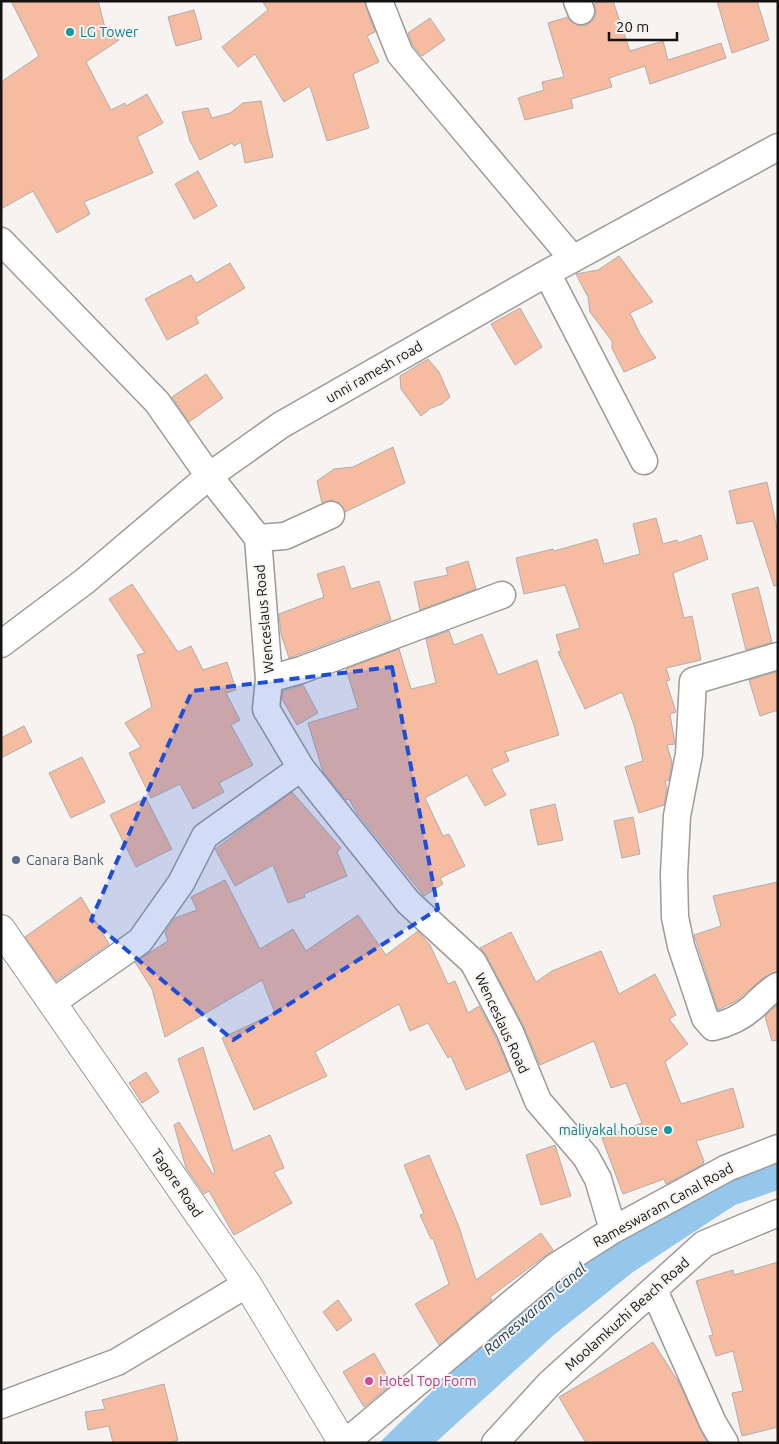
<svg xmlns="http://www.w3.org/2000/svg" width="779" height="1444" font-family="Ubuntu,sans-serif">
<rect width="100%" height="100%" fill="#f6f3f1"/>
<!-- water -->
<path fill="#95c7ed" d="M778,1157V1190L735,1205L633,1272L555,1334L435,1443H379L555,1272L628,1224Z"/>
<!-- building -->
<path fill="#f5bca1" stroke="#b0adab" d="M11,1H98L104,24L119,40L86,62L111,110L125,103L126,106L147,94L163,123L137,137L153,173L84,202L90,214L57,233L33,191L1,209V82L39,56Z
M262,1H364L375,32L367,36L379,62L353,74L369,128L327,141L310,86L284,102L255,54L238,67L222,47L268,10Z
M602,1H613L630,51L663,41L668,60L721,43L726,58L650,84L645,66L609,78L612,87L571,99L573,108L525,120L518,98L544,90L542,82L564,77L548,23L568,17L578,26L587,25L593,20L596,14L594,4Z
M717,1H757L769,40L732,53Z
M194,10L202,39L176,46L168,17Z
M430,18L445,40L422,56L413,46L408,33Z
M261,101L273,157L245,163L241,142L234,146L232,143L200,160L190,141L182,112L208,108L212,118L230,113L243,103Z
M198,171L217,206L194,219L175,184Z
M619,256L653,302L630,313L640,334L656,358L624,372L612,348V341L590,312L588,297L576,274L598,270Z
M230,263L245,288L196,317L199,323L167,340L145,299L191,275L196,283Z
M520,308L542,347L515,365L491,324Z
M428,359L439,372L450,397L442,404L431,408L421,416L401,389L400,376Z
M206,374L223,398L189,422L172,397Z
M393,447L405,483L345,512L339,503L332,500L322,503L317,481L334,469L353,467Z
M767,482L778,533V585L774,586L753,521L737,524L729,491Z
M656,518L663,544L677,540L678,543L701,535L708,559L673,573L684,618L692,616L701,660L666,668L670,680L666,681L676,712L670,714L675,744L667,745L672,762L669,780L665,781L667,789L664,805L639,813L625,767L643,761L634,725L622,692L585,709L558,652L561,651L556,635L580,628L565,585L524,594L516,558L553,549L554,551L597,539L604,564L640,554L633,524Z
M468,561L476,589L420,610L414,582L448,575L446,568Z
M344,566L351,589L379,581L391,620L289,658L281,634L279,614L324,597L317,574Z
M132,584L178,652L191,646L203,670L227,662L236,690L226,693L240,720L231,725L253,765L219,783L224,792L193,809L180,784L151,798L129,753L141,747L125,723L152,707L137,655L145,653L109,599Z
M758,587L772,642L746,650L732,594Z
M449,631L454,645L482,634L498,675L537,660L559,735L505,752L509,761L491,769L506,795L485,806L467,775L425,798L443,836L449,834L465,866L440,878L443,884L424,896L356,812L349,799L346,800L323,772L308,723L358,708L346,669L399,649L411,689L436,683L426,639Z
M776,672L778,679V710L760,716L749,680Z
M303,685L318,713L297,725L282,699L283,691Z
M24,726L32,742L1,758V738Z
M82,757L105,802L71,818L49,773Z
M292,792L341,848L337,852L347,876L304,894L305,897L288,903L273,865L235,886L215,849Z
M146,798L172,849L136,867L110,815Z
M555,804L563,840L538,845L530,810Z
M633,817L640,854L622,858L614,821Z
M225,880L260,949L293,929L306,951L358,915L386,955L418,931L430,945L448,984L455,981L468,1013L479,1006L496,1038L510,1071L466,1090L451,1056L448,1058L428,1023L410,1031L399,1004L315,1052L327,1076L254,1110L222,1038L275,1013L262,980L165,1037L152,989L135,962L168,941L165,932L175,918L197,910L191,897Z
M778,882V971L766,976L736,1001L718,1010L694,935L721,926L713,896Z
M81,897L109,944L56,981L25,937Z
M511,932L536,982L552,971L601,951L619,994L655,974L676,1015L669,1019L688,1044L665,1062L681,1104L733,1088L744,1127L696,1141L704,1161L703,1164L666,1184L664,1179L623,1194L602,1138L642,1123L626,1083L611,1088L594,1041L540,1065L523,1025L486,955L480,948Z
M778,1004V1040L772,1041L765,1016Z
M203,1047L233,1151L270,1135L284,1168L274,1172L292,1203L234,1235L209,1191L204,1194L186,1168L174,1125L179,1122L213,1174L215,1173L178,1059Z
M146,1072L159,1092L142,1103L129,1083Z
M555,1145L571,1196L541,1205L526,1155Z
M429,1155L459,1227L476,1280L541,1233L553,1250L490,1297L492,1300L439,1345L415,1304L449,1284L433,1238L431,1239L420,1215L424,1214L404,1165Z
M778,1262V1427L742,1436L732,1393L743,1391L733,1351L716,1356L709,1336L713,1335L696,1281L733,1270L734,1275Z
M338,1300L352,1320L337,1331L323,1312Z
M653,1342L679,1383L707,1443H586L559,1397Z
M374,1353L392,1384L364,1407L343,1372Z
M164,1384L178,1440L168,1443H113L109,1426L88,1430L85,1412L105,1409L102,1400Z"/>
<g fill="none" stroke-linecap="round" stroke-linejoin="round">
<!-- minor casing -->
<g stroke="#9d9a98" stroke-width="29">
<path id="minor" d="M379,1L400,54L573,259
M577,1L581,11
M1,241L157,402L209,476L258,538L269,679L266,709L301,768L408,902L473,962L510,1032L538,1101L586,1157L598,1179L613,1230
M547,273L644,461
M258,538L285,536L331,515
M1,644L85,581L209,476L281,425L547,273L778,147
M778,656L693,681L689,754L677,816L674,874L675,917L681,946L705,1018L713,1027C727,1024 742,1017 753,1007C762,999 767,992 778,986
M269,679L301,670L502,595
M53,1002L140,941L181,883L205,836L301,768
M654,1290L713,1423L725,1443
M1,1405L117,1362L247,1284
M345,1443L555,1267L613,1230L727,1168L778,1148
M495,1443L549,1384L704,1244L778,1213"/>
</g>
<!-- major casing -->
<g stroke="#9d9a98" stroke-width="30">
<path id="major" d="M1,929L247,1284L343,1443"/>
</g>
<!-- minor -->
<use href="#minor" stroke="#fff" stroke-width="26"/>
<!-- major -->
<use href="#major" stroke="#fff" stroke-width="28"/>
</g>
<!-- marked area -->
<path fill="#1d4ed8" fill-opacity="0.2" stroke="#1d4ed8" stroke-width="4" stroke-dasharray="10 6" stroke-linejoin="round" d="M392,667L438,909L233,1040L91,920L192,691Z"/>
<!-- markers -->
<g fill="#0f9aa8" stroke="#f6f3f1" stroke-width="2">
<circle cx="70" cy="32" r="5"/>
<circle cx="668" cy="1130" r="5"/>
</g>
<circle fill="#5c6f8a" stroke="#f6f3f1" stroke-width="2" cx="16" cy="860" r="5"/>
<circle fill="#d1479c" stroke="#f6f3f1" stroke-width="2" cx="369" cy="1381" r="5"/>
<g text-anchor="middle" stroke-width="4" stroke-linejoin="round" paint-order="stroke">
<!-- culture labels -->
<g font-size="14" fill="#0d838f" stroke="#f6f3f1" text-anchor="start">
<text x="80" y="37">LG Tower</text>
<text x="658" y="1135" text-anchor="end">maliyakal house</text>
</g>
<!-- street labels -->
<g font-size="14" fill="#141312" stroke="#f6f3f1">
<text transform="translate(374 372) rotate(-30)" y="5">unni ramesh road</text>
<text transform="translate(264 619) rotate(-95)" y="5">Wenceslaus Road</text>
<text transform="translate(502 1023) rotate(65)" y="5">Wenceslaus Road</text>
<text transform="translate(177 1183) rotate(56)" y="5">Tagore Road</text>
<text transform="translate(663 1205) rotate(-29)" y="5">Rameswaram Canal Road</text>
<text transform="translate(627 1314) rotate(-42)" y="5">Moolamkuzhi Beach Road</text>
</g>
<!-- service labels -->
<g font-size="14" fill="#4e5e75" stroke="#f6f3f1" text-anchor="start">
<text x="26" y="865">Canara Bank</text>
</g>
<!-- hotel labels -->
<g font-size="14" fill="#b23c85" stroke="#f6f3f1" text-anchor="start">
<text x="379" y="1386">Hotel Top Form</text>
</g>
<!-- water labels -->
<g font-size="15" font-style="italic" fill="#153c56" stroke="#f6f3f1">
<text transform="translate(535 1309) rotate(-41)" y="5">Rameswaram Canal</text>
</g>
</g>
<!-- border -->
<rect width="779" height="1444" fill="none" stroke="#141312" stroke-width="5"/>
<!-- scale -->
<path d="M609 32v8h68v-8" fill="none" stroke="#141312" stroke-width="2.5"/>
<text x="616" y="32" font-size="15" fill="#141312" stroke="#f6f3f1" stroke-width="4" paint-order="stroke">20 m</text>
</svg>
